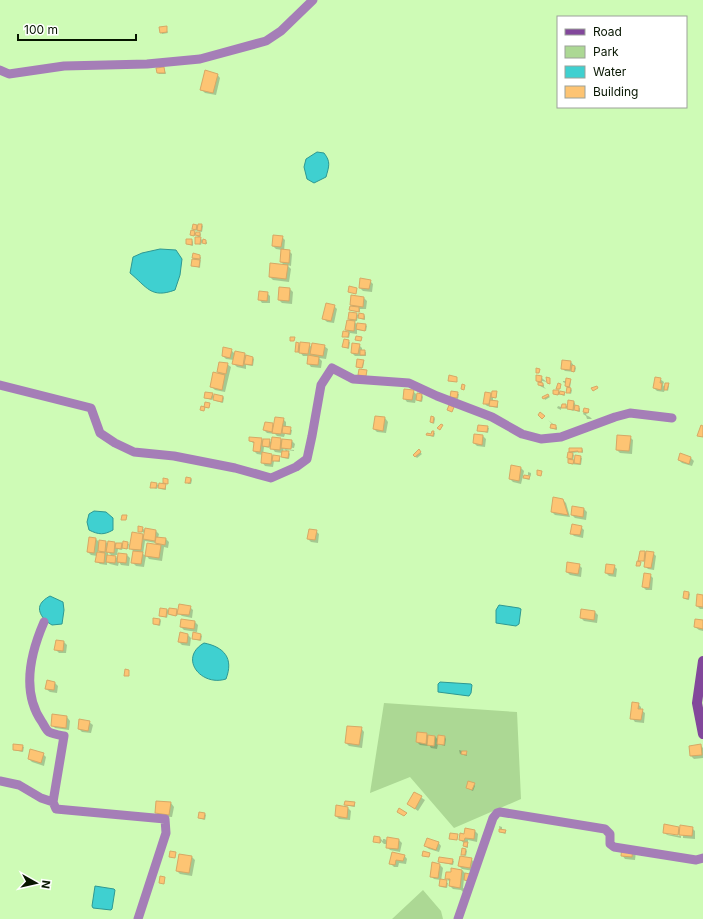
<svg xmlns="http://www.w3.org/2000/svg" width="703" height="919" font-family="Inter,sans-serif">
<rect width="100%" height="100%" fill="#cefbb6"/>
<!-- green -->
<path fill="#acd894" d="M384,703L517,712L521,799L454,828L410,777L370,793Z
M423,890L441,911L443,919H392Z"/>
<!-- water -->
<path fill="#3fd0d0" stroke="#2e9892" d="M317,152L324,153C331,162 329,166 326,177L314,183L307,179L304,167L306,159Z
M160,249L176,250L182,259L180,275L175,290C151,299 147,287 130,273L133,257L142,253Z
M94,511L106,512L113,518V530C104,535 99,535 89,530L87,522L89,514Z
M50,596L63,602L64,610L62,624C59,624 55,625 52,625C50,624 46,621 44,619C36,609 39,602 50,596Z
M499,605L519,608L521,609L519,624L516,626L496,623V610Z
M204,643C224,647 234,658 226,679C201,687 178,658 204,643Z
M440,682L471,684L472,685L471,693L469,696L438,692V684Z
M95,886L114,889L115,890L112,909L111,910L93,908L92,906Z"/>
<!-- shadow -->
<path fill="#0003" fill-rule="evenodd" d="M166,28L168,33L162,34L161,32Z
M164,68L166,74H159L158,73L157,69Z
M217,74L220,78L216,95L205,93L201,89Z
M193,225H202L203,226L202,232L194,230L193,229Z
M194,232L197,234L200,233L201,234L200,238L202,240L207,242V244L202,242L201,245L196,243L199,238L195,234V236L191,235Z
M282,237L285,240L284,251H289L292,254L291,266L287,265L291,269L289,282L273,280L270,277L285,266L281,262L282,250L276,249L273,246Z
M192,240L193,242V246L187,244Z
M194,255L201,257L200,268L192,265Z
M370,281L373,284L372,292L363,291L360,288Z
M290,289L293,292L292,304L282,303L279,300Z
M267,293L270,296V303H262L259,299Z
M364,298L367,301L366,309H360V312L350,310L354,308L351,305Z
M334,306L337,309L334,323L327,322L323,318Z
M350,313L357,314L360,317L364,315L365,316V320L361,319L358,316L357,321H353L358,325H366L367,326L366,331L357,330V334L350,333L349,338L343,336L344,332L350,333L346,330L352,322L349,319Z
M345,340L350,342L349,349L344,347Z
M299,344L301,346L309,344L312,348L324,346L328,349L326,359L319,358L322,361L321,368L311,367L308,363L309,356H303L299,351V353L296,351Z
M359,345L362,348V351L366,352V356H355L352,353Z
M231,350L235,354H245L248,357L253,358L254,359L253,366L246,365V369L237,367L234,364V360L226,359L223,356Z
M363,360L364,362L363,368H359L357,366Z
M563,361L571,362L576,368L575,372L565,371L562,368Z
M227,364L231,367L225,392L215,390L212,387L221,375L218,372Z
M541,377L543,379L547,382L542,381V383L544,385V387L546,389L540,386L539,382L537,381Z
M660,379L664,382L663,385L665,388L668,384L669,386L668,391L665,389L664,392L657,391L654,388Z
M570,380L571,381L570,388L572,390L571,394L567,392V384L563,382V381H567Z
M413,391L418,396L422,395L423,397L422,402L418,401L416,399L415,403L407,402L404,398Z
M558,391L561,394L564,393L565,396L562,395L560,393L559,395L554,394Z
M452,392L459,394L458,399L452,398Z
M496,392L497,394V397L493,396V402L498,404V408L487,406L484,403L490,394L492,395Z
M212,394L215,397L223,396L224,398L223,403L216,401L213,398L212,400L205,398Z
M548,395L550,397L545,400L544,398Z
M574,402L575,403V406L580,408V412L576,411L574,409V411L562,407L563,405L568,406Z
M558,406L561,407V410L557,408Z
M585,409L589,411V413H587L586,415L590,417L592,419H587L586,416L583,414Z
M434,417L435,419L434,424L431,422Z
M385,418L388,422L386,433L377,432L374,429Z
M283,419L286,422V428L292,430L291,435L285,434L284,437L277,436L275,434L267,433L264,430L272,424L274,426Z
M548,420L553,424L552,425L557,427V430L551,428L552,424Z
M487,427L489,428L488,433L478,430Z
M433,432L435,433L434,437L427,435H432Z
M483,436L486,439L485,447L477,446L474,443Z
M630,437L633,440L632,454L620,453L617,450Z
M273,438L292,441L295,444L294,448L284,447L283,452H287L284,449L294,450V451L287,450L290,454L289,459L283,458L282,457V453L275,452L272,448L264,447L263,454L271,455L280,458V462L274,461L273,467L265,466L262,462L263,455L257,454L254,451L255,444L250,441L262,439L263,441L269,440L272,443Z
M570,449H582L583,450V453L580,452L572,453L574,455L573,461H575L580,457L582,458L581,465L570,464L569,463V460L568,458Z
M419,451L422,454L417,458L414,455Z
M691,458L694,461L692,466L682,463L679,460Z
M520,467L524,471L523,476L529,477L530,480L526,479L523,476L521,484L513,482L510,479Z
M528,472L531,473V476L528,475Z
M191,478L192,480L191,484H188L187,482Z
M157,484L159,486L165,485L166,486V490L160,489L158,486L157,489L151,487Z
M563,500L566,503L570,517L555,515L552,512Z
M573,507L584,509L587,512L586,520L575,518L572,515Z
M581,527L584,530L583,538L574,536L571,533Z
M142,528L146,531H156L159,534L158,538L166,539L169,542L168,548L164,547L162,561L149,559L146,555L156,545V543L145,541L143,554L146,556L144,567L136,566L132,562L134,552L130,548L133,533L145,535V533L139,531Z
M316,531L319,534L318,543L311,542L308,539Z
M90,539H96L100,543V542H106L108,544L115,543L122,544L124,547L127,543L129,544L128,549L123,547L122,550L118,549L117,555H114L118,559L119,554L127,555L130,558L129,566L121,565L119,562L118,566L110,564L107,562V565L100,564L96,561L97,556L91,555L88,552ZM98,550L102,554L98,553ZM108,552L112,556H108Z
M645,552L647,554L653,553L656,556L654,570L648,569L645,566L646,562L639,560Z
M579,565L582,568L581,577L570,575L567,572Z
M614,566L617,569L616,577L609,576L606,573Z
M650,575L653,578L652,590H646L643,587Z
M689,593L690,594L689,600L685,599L684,598Z
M703,596V609H700L697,606Z
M190,607L193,610L192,618L182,616L178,613L177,616L170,615L168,613L167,618L160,615L167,609L169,612L177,610L179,612Z
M595,612L598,615L597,623L584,621L581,618Z
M160,619L161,621L160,626L154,624Z
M703,621V631L699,630L695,627Z
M195,622L198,625L197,632L184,630L181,627Z
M188,635L191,638L190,646L182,645L179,642Z
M201,635L202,636L201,641L193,639Z
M64,642L67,645L66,653H59L55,649Z
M55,683L58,686L57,693L50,692L46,689Z
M638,704L641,707V710L645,713L644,723L635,722L632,718Z
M67,717L70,721L69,730L55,728L52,725Z
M89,722L93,725L91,733L82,732L79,729Z
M361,728L364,732L362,748L349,746L346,743Z
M427,734L428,736H435L438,740L445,737L446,739L445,746L438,744L437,749L431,748L429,745L428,746L420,745L417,742Z
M22,746L24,747L23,752L14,750Z
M701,746L703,748V758L694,759L691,756L690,747Z
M459,750L466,752L467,756L460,754Z
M43,754L46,757L44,766L32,762L29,759Z
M474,784L475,786L473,791L467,788Z
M414,793L425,800L418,811L408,804Z
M171,803L174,807L172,817L159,816L156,812Z
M354,803L355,804V807L345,805Z
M337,806L348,808L351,811L350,820L339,819L336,816Z
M205,814L206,815L205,820L199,818Z
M499,826L502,827V831H505L506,834L500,832Z
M679,828L680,829L692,828L695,831V839L683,838V835L666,832V834L681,836V838L667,835L664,832Z
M474,830L478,834L477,842L468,840V848L465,847L464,843L460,840Z
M380,838L383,841V839H385L388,842L399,840L402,843L400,852L390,850L387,847V844H384L381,841V843L374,841Z
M438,842L441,846L439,852L429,849L425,846Z
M466,850L467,851L466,856L463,855L462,854Z
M636,852L635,860L625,859L622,855Z
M392,853L404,855L407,859L406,864L399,863L398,867H394L390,863Z
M192,857L195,860L192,876L180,874L177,871Z
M471,859L474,862L473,871L462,869L459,866Z
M452,860L454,861L453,865L439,862Z
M440,865L443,868L441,881L448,883L447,888L441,887L440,886L441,880L434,879L431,876Z
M452,869L462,870L466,874L470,875L466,881L464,879L463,888L465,889L463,892L461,890L453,889L450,886V882L446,878L452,874Z"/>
<!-- building -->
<path fill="#fdc473" stroke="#d7a865" d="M167,26V32L160,33L159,27Z
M164,67L165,73H157L156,68Z
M205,70L218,74L213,93L200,90Z
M193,224L197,225L196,230L192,229Z
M198,224H202L201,231L197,230Z
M191,230L195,231L194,236L190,235Z
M196,232H200V236L195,235Z
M273,235L283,236L281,247L272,246Z
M195,237H201L200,244H195Z
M186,239H192V245L186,244Z
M203,239L206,240V244L202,243Z
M281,249L290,250L289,263L280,262Z
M193,253L200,255V259L192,258Z
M192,259L200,260L199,267L191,266Z
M270,263L288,265L286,279L269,277Z
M360,278L371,280L369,289L359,288Z
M349,286L357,288L356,294L348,292Z
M279,287L290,288L289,301L278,300Z
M259,291L268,292L267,301L258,300Z
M351,295L364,297L363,307L350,305Z
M326,303L335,305L331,321L322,319Z
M350,306L359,307V312L349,310Z
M349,312L357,313L356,320L348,319Z
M359,313L364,314V319L358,318Z
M347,320L355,321L354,331L345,330Z
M357,323L366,324L365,331L356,329Z
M343,331L349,332L348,337H342Z
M356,336L362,337L361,341L355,340Z
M290,337H295L294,341H290Z
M344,339L349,340L348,348L342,347Z
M296,342L299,343L298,352H295Z
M300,342L310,343L308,354L299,353Z
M312,343L325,345L323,356L310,354Z
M352,343L360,344L358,354L351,353Z
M223,347L232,349L230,358L222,356Z
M360,350H365V355H360Z
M235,351L245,353L243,366L232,364Z
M246,355L253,357L252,365L244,364Z
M308,355L319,357L318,365L307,364Z
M357,359L364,360L362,368L356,367Z
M562,360L571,361L570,370L561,369Z
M219,362L228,363L226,374L217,372Z
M572,365L575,366L574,372L571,371Z
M536,368L540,369L539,373H536Z
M359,369L367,370L366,376L358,375Z
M213,372L225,375L222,390L210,387Z
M449,375L457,377V382L448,381Z
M536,375L542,376L541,382L536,381Z
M546,377L550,378V384L547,383Z
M655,377L661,378L660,383H662L661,390L653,388Z
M566,378L571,379L569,387L565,386Z
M538,382L543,383V386L538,385Z
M558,383L561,384L560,389H556Z
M665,383H669L667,390H664Z
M462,384L465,385L464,390L461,389Z
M597,386L598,388L593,391L591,388Z
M567,387L571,388L570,393H566Z
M404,389L414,390L412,400L403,399Z
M553,390H559L558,395L553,394Z
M451,391L458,392L457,398L450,397Z
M492,391H497L496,398L491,397Z
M560,391L565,392L564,395L559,394Z
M205,392L213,393L211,399L204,398Z
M485,392L491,393L489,404H483Z
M417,393L422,394L421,401L416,400Z
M214,394L223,396L222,402L213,400Z
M548,394L549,396L543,399L542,397Z
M490,400L498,401L497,407L489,406Z
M568,400L574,401L573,410L567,409Z
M205,402L210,403L209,408L204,407Z
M562,404H566V408H561Z
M449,405L454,407L452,412L447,410Z
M575,405L579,406V411L574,410Z
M201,406L205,407L204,411L200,410Z
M584,408L589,409L588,413L583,412Z
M540,412L545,416L542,419L538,415Z
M375,416L385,417L383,431L373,429Z
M431,416L434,417L433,423L430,422Z
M275,417L284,418L281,434L272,433Z
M265,422L273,423L272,432L263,430Z
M441,424L443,425L440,430L437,428Z
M551,424L556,425V429L550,428Z
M478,425L488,426L487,432L477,431Z
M701,425L703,426V437L697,436Z
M283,426L291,427L290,434L282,433Z
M432,431H434L433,436L426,435L427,433L431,434Z
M474,434L483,435L482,445L473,443Z
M617,435L631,436L629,451L616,450Z
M249,437L262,438L260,452L253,451L254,442L249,441Z
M272,437L281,438L280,450L270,449Z
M263,439H270L269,447L262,446Z
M282,439L292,440L291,449L281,448Z
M569,448H582V452H578V451L569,452Z
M419,449L421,452L415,457L413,455Z
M282,451H289L288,458L281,457Z
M262,452L272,454L271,464L261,463Z
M568,452L573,453L572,459L567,458Z
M680,453L691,457L689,464L678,460Z
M273,455L280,456L279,461H272Z
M575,455L581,456L580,464L574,463Z
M568,459L574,460L573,464L568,463Z
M511,465L521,467L519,481L509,479Z
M537,470L542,471L541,476L537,475Z
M524,475L530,476L529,479L523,478Z
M186,477L191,478L190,483H185Z
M163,478L168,479V484L163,483Z
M151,482L157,483L156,488H150Z
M159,483L166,484L165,489L158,488Z
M553,497L563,499L568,515L551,512Z
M572,506L584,508L583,517L571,515Z
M122,515H127L126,520H121Z
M572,524L582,526L580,535L570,534Z
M138,526L143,527L142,532H138Z
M145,528L156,530L155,541L143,539Z
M309,529L317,530L315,540L307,539Z
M132,532L143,534L141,550L129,549Z
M89,537L96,538L94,553L87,552Z
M156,537L166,538L165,545L155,543Z
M99,540L106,541L105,552L98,551Z
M108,541L115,542L114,553L106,552Z
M123,541L128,542L127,549L122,548Z
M116,543H122L121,549L115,548Z
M147,543L161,545L159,558L145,556Z
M133,551L143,552L141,564L131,563Z
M640,551H645L644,561H638Z
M646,551L654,552L651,568L644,567Z
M97,552L105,553L104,563L95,562Z
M118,553L127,554L126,563L117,562Z
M107,555L116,556L115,563L106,562Z
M637,561L641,562L640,566H636Z
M567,562L580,564L578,574L566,572Z
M606,564L615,565L613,574L605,573Z
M644,573L651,574L649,588L642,587Z
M684,591L689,592L688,599L683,598Z
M697,594L703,595V607L696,606Z
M179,604L191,606L189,615L177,614Z
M160,608L167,609L166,617L159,616Z
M169,608L177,609L176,616L168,614Z
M581,609L595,611L594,620L580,618Z
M153,618L160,619L159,625L153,624Z
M181,619L195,621L194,629L180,627Z
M695,619L703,620V629L694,627Z
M180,632L188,634L187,643L178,642Z
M193,632L201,634L200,640L192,639Z
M56,640L64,641L63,651L54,650Z
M125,669L129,670V676H124Z
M47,680L55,682L54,690L45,689Z
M632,702L639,703L638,709H643L641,720L630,719Z
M52,714L67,716L66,728L51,726Z
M79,719L90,721L88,731L78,729Z
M347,726L362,727L359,745L345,743Z
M417,732L427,733L426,744L416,742Z
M428,735L435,736L434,746L427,745Z
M438,735L445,736L444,745L437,744Z
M13,744L23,745L22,751L13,750Z
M701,744L702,755L690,756L689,746Z
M30,749L44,753L41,763L28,759Z
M462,751H467L466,755L461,754Z
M468,781L475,783L472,790L466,788Z
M414,792L422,796L415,809L407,804Z
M156,801L171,802L169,815L155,813Z
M345,801L355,802L354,806L344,805Z
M336,805L348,807L347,818L335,816Z
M399,808L407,813L404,816L397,812Z
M199,812L205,813L204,819L198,818Z
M664,824L679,827L678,835L663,833Z
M680,825L693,827L692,836L679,835Z
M465,828L475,830L474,839L465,838L464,841L459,840L460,833L464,834Z
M499,829L506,830L505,833L499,832Z
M450,833L458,834L457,840L449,839Z
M374,836L380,837V843L373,842Z
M387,837L399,839L398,849L386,848Z
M427,838L439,842L436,850L424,846Z
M464,842H468L467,847L463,846Z
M622,846L633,848L632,857L621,856Z
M462,848L466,849L465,855H461Z
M170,851L176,852L175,858L169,857Z
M423,851L430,853L429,857L422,856Z
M392,852L405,855L403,861L396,860L395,865L389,864Z
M179,854L192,856L189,873L176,871Z
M460,856L472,858L470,868L458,866Z
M439,857L453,859L452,864L438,862Z
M432,862L440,864L438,878L430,877Z
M451,868L462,870L460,888L449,886L450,879H445L446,872H451Z
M465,873L470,874L469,881L464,880Z
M160,876L165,877L164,884L159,883Z
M440,879L447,880L446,887L439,886Z"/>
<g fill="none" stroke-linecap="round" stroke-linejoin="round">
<!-- street -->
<path stroke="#a57eb7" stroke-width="9" d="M0,70L9,74L64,66L147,64L200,59L266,41L281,31L313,0
M0,385L91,408L100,433L115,443L134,452L174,456L235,468L271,478L296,467L307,459L312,436L321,385L332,368L353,379L409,383L437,396L492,417L522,434L541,439L561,437L615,417L630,413L672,418
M44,622C31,652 21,692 42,722C44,725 46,730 49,732C53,734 59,735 64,736L53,802L56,809L165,819L166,833L138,919
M0,781L19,785L41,798L53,802
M458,919L493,818L497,813L500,812L605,829L610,834V844L614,847L696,860L703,858"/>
<!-- secondary -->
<path stroke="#82479b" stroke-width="10" d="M703,661L697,703L703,734"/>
</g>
<!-- legend -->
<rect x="557" y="16" width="130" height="92" fill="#ffffff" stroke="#9ca299"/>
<rect x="565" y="29" width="20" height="6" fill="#82479b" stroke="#9ca299"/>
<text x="593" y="36" font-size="12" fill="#071600">Road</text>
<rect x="565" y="46" width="20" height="12" fill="#acd894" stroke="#9ca299"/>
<text x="593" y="56" font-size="12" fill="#071600">Park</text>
<rect x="565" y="66" width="20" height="12" fill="#3fd0d0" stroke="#9ca299"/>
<text x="593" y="76" font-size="12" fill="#071600">Water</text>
<rect x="565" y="86" width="20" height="12" fill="#fdc473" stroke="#9ca299"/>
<text x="593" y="96" font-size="12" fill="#071600">Building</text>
<!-- north arrow -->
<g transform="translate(36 883) rotate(98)" stroke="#ffffff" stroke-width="3" paint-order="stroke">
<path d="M0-3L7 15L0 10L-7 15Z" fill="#071600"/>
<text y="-6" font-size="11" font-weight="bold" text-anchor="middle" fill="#071600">N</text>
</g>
<!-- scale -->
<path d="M18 34v6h118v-6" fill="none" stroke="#071600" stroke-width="2"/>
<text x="24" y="34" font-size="12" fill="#071600" stroke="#ffffff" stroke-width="3" paint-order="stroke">100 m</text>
</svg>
